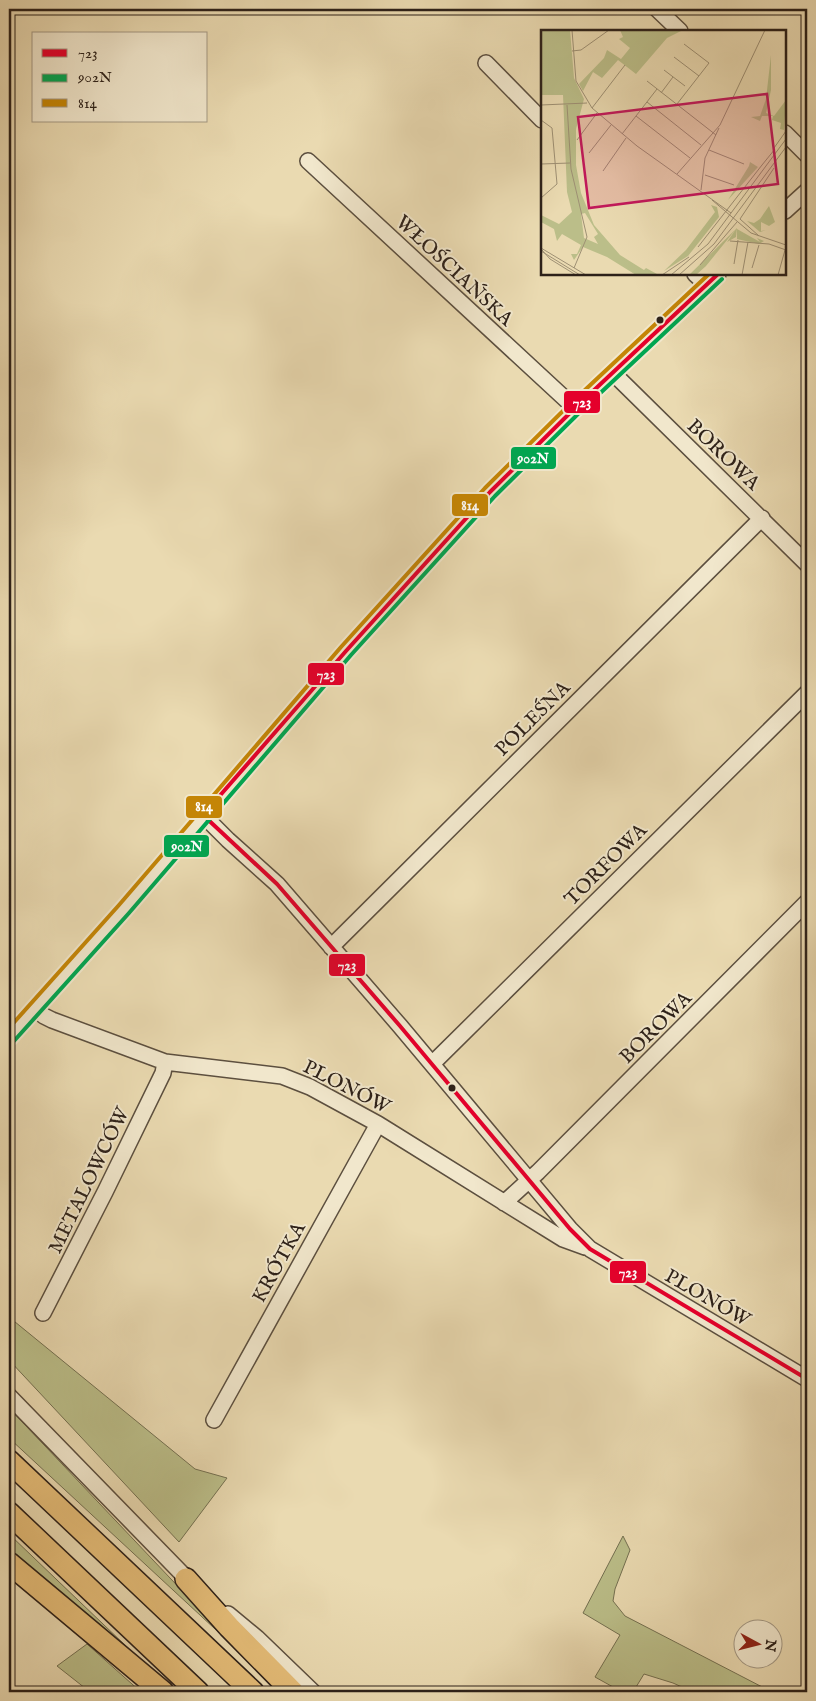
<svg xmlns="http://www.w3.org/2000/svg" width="816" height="1701" font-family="'IM FELL English',serif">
<rect width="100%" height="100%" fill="#eadab1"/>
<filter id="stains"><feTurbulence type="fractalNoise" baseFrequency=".004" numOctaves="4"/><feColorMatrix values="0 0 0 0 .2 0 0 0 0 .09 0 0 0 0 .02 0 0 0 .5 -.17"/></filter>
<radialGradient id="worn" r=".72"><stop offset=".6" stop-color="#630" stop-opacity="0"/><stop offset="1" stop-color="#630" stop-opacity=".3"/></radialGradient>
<!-- green -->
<path fill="#bbbe89" stroke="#747051" d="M9,1317L195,1469L227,1478L179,1542L9,1360Z
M9,1408L242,1654L9,1438Z
M9,1534L174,1692L9,1550Z
M623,1536L630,1550L615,1589L613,1601L625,1616L768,1690L778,1692H693L673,1683L644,1674L633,1692H622L595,1677L620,1635L583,1613Z
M87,1644L141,1692H90L57,1666Z"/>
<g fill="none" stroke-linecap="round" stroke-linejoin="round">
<!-- minor casing -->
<g stroke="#5c4f3f" stroke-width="18">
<path id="minor" d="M657,9L680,31
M486,63L542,120
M785,133L807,155
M308,161L575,408
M785,211L807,191
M695,274L707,285
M613,373L807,564
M203,815L228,840L277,884L400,1026L570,1229L590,1249L807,1379
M331,947L762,518
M35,1009L44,1016L52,1020L165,1062L282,1076L310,1087L378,1124L563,1239L585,1247
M9,1037L124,909L346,651L490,492L575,408L718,274
M432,1064L807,693
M504,1203L538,1172L807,902
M43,1313L105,1192L163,1073L165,1062
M9,1396L193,1585
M214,1420L378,1124
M228,1614L257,1638L313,1692"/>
</g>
<!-- highway casing -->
<g stroke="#2d2119" stroke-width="24">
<path id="highway" d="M9,1461L253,1692
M9,1513L198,1692
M9,1563L163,1692
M186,1579L229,1627L293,1692"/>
</g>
<!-- minor -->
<use href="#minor" stroke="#f1e7cc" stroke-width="15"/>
<!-- highway -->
<use href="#highway" stroke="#e5bd78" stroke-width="21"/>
<!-- bus-1 casing -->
<g stroke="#f1e7cc" stroke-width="8">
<path id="bus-1" d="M203,815L277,884L400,1026L570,1229L590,1249L807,1379
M203,815L346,651L490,492L575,408L718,274"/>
</g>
<!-- bus-2 casing -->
<g stroke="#f1e7cc" stroke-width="8">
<path id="bus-2" d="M14,1041L129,913L351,655L495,496L579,413L722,279"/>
</g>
<!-- bus-3 casing -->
<g stroke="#f1e7cc" stroke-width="8">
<path id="bus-3" d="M9,1028L119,905L341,647L485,488L571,403L709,274"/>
</g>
<!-- bus-1 -->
<use href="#bus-1" stroke="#e4002b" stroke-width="4"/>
<!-- bus-2 -->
<use href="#bus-2" stroke="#00a651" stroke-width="4"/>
<!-- bus-3 -->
<use href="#bus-3" stroke="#c48506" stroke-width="4"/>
</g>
<!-- markers -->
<g fill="#2d2119" stroke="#f1e7cc" stroke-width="2">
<circle cx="660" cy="320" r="4.5"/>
<circle cx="452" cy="1088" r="4.5"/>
</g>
<g text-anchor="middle" stroke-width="4" stroke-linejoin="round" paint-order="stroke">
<!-- street labels -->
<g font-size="20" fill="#2d2119" stroke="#f1e7cc">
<text transform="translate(455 270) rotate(43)" y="7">WŁOŚCIAŃSKA</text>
<text transform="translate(724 454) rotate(44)" y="7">BOROWA</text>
<text transform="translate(532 718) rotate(-45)" y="7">POLEŚNA</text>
<text transform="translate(605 864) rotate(-45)" y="7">TORFOWA</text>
<text transform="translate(655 1027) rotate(-45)" y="7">BOROWA</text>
<text transform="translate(347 1086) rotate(27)" y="7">PLONÓW</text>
<text transform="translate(88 1180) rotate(-64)" y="7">METALOWCÓW</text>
<text transform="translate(278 1262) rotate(-61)" y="7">KRÓTKA</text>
<text transform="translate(708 1297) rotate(30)" y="7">PLONÓW</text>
</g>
</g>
<!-- overview -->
<g transform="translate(541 30)">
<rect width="245" height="245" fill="#eadab1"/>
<path d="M0,0H29L33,48L43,69L35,99V135L40,163L53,195L79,225L103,240L105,238L116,244L95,245L66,227L42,217L33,230L30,224H36L40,215L21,204L16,211L13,199L0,192V185L18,194L31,182L26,162L22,65H0ZM44,183L57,204L53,207L57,214L43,208L40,184ZM79,0L140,1L126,8L95,44L77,30L61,48L52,42L42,61L38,54L63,28L66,20L80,29L89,18L78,9L82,7ZM230,25V60L225,83L233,86L245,70L243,100L239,99L240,93L231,90L232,86H221L219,91L210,87L219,86L225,69ZM209,132L217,137L187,170L208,136ZM170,175L176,177L178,187L147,226L123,241L145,220L174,182ZM228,176L234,192L228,196L220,192V201L225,200L219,202L206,191L213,193L219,189ZM196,198L195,207L186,212L195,199L165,236L155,245H148ZM196,199L219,212L216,208L223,211L218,214L196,209Z" fill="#bbbe89" fill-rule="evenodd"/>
<path fill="none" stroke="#9e9074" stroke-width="1" d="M31,0L35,51L51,78L96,116L190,183M31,21L40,20L68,0M133,27L158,46M123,40L144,56M106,51L175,105M120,63L132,47M106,72L160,115M136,74L168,33L143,14M0,75L46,73M26,75L30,139L46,207L33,238M51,78L84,35M95,86L149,128M0,90L11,98L16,154L0,168M81,104L116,59M36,110L56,83M233,118L245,101M168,120L203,134M48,123L70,95M0,134L29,133M221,135L234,119M62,141L85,108M136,144L179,95L224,0M164,145L193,155M160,160L164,128L178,98M171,170L210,203L245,215M199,189L218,206M199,189L233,138M189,211L228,214M228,214L245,220M157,217L221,135M0,218L45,245M1,220L9,229L35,245M0,221L39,245M193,234L197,210M159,235L196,192M211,238L218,215M121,245L148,227M130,245L167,214L245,109M138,245L173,214L245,117M201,245L207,212M237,245L244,220"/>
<path fill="#c2185b" fill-opacity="0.15" stroke="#c2185b" stroke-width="2.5" d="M226,64L237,154L48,178L37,87Z"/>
<rect width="245" height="245" fill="none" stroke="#2d2119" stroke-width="2.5"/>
</g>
<g stroke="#f1e7cc" stroke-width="2">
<rect x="563" y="390" width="38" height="24" rx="5" fill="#e4002b"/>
<rect x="510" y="446" width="47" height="24" rx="5" fill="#00a651"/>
<rect x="451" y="493" width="38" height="24" rx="5" fill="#c48506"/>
<rect x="307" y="662" width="38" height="24" rx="5" fill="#e4002b"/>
<rect x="185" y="795" width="38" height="24" rx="5" fill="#c48506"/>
<rect x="163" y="834" width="47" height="24" rx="5" fill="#00a651"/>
<rect x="328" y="953" width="38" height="24" rx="5" fill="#e4002b"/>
<rect x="609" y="1260" width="38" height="24" rx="5" fill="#e4002b"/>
</g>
<g font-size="14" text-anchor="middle" font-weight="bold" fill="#fff">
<text x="582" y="407">723</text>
<text x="533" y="463">902N</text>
<text x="470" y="510">814</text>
<text x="326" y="679">723</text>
<text x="204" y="811">814</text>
<text x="187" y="851">902N</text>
<text x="347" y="970">723</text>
<text x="628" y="1277">723</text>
</g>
<!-- margin -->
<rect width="816" height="1701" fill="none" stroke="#eadab1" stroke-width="30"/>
<rect x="10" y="10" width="796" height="1681" fill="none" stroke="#2d2119" stroke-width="2.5"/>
<rect x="15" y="15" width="786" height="1671" fill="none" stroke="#2d2119"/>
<!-- legend -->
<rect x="32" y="32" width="175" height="90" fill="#f1e7cc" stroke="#a39884"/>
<rect x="42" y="49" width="25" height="8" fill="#e4002b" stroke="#a39884"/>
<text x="78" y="58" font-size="15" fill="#2d2119">723</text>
<rect x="42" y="74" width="25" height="8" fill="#00a651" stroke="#a39884"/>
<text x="78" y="82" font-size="15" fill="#2d2119">902N</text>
<rect x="42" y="99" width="25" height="8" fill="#c48506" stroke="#a39884"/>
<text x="78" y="108" font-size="15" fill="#2d2119">814</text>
<!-- north arrow -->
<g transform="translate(758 1644) rotate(97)"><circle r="24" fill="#f1e7cc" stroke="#a39884"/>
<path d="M0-4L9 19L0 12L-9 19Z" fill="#8f2418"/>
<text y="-8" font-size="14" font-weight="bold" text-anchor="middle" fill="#2d2119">N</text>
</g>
<rect width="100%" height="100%" filter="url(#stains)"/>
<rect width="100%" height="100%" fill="url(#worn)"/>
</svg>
